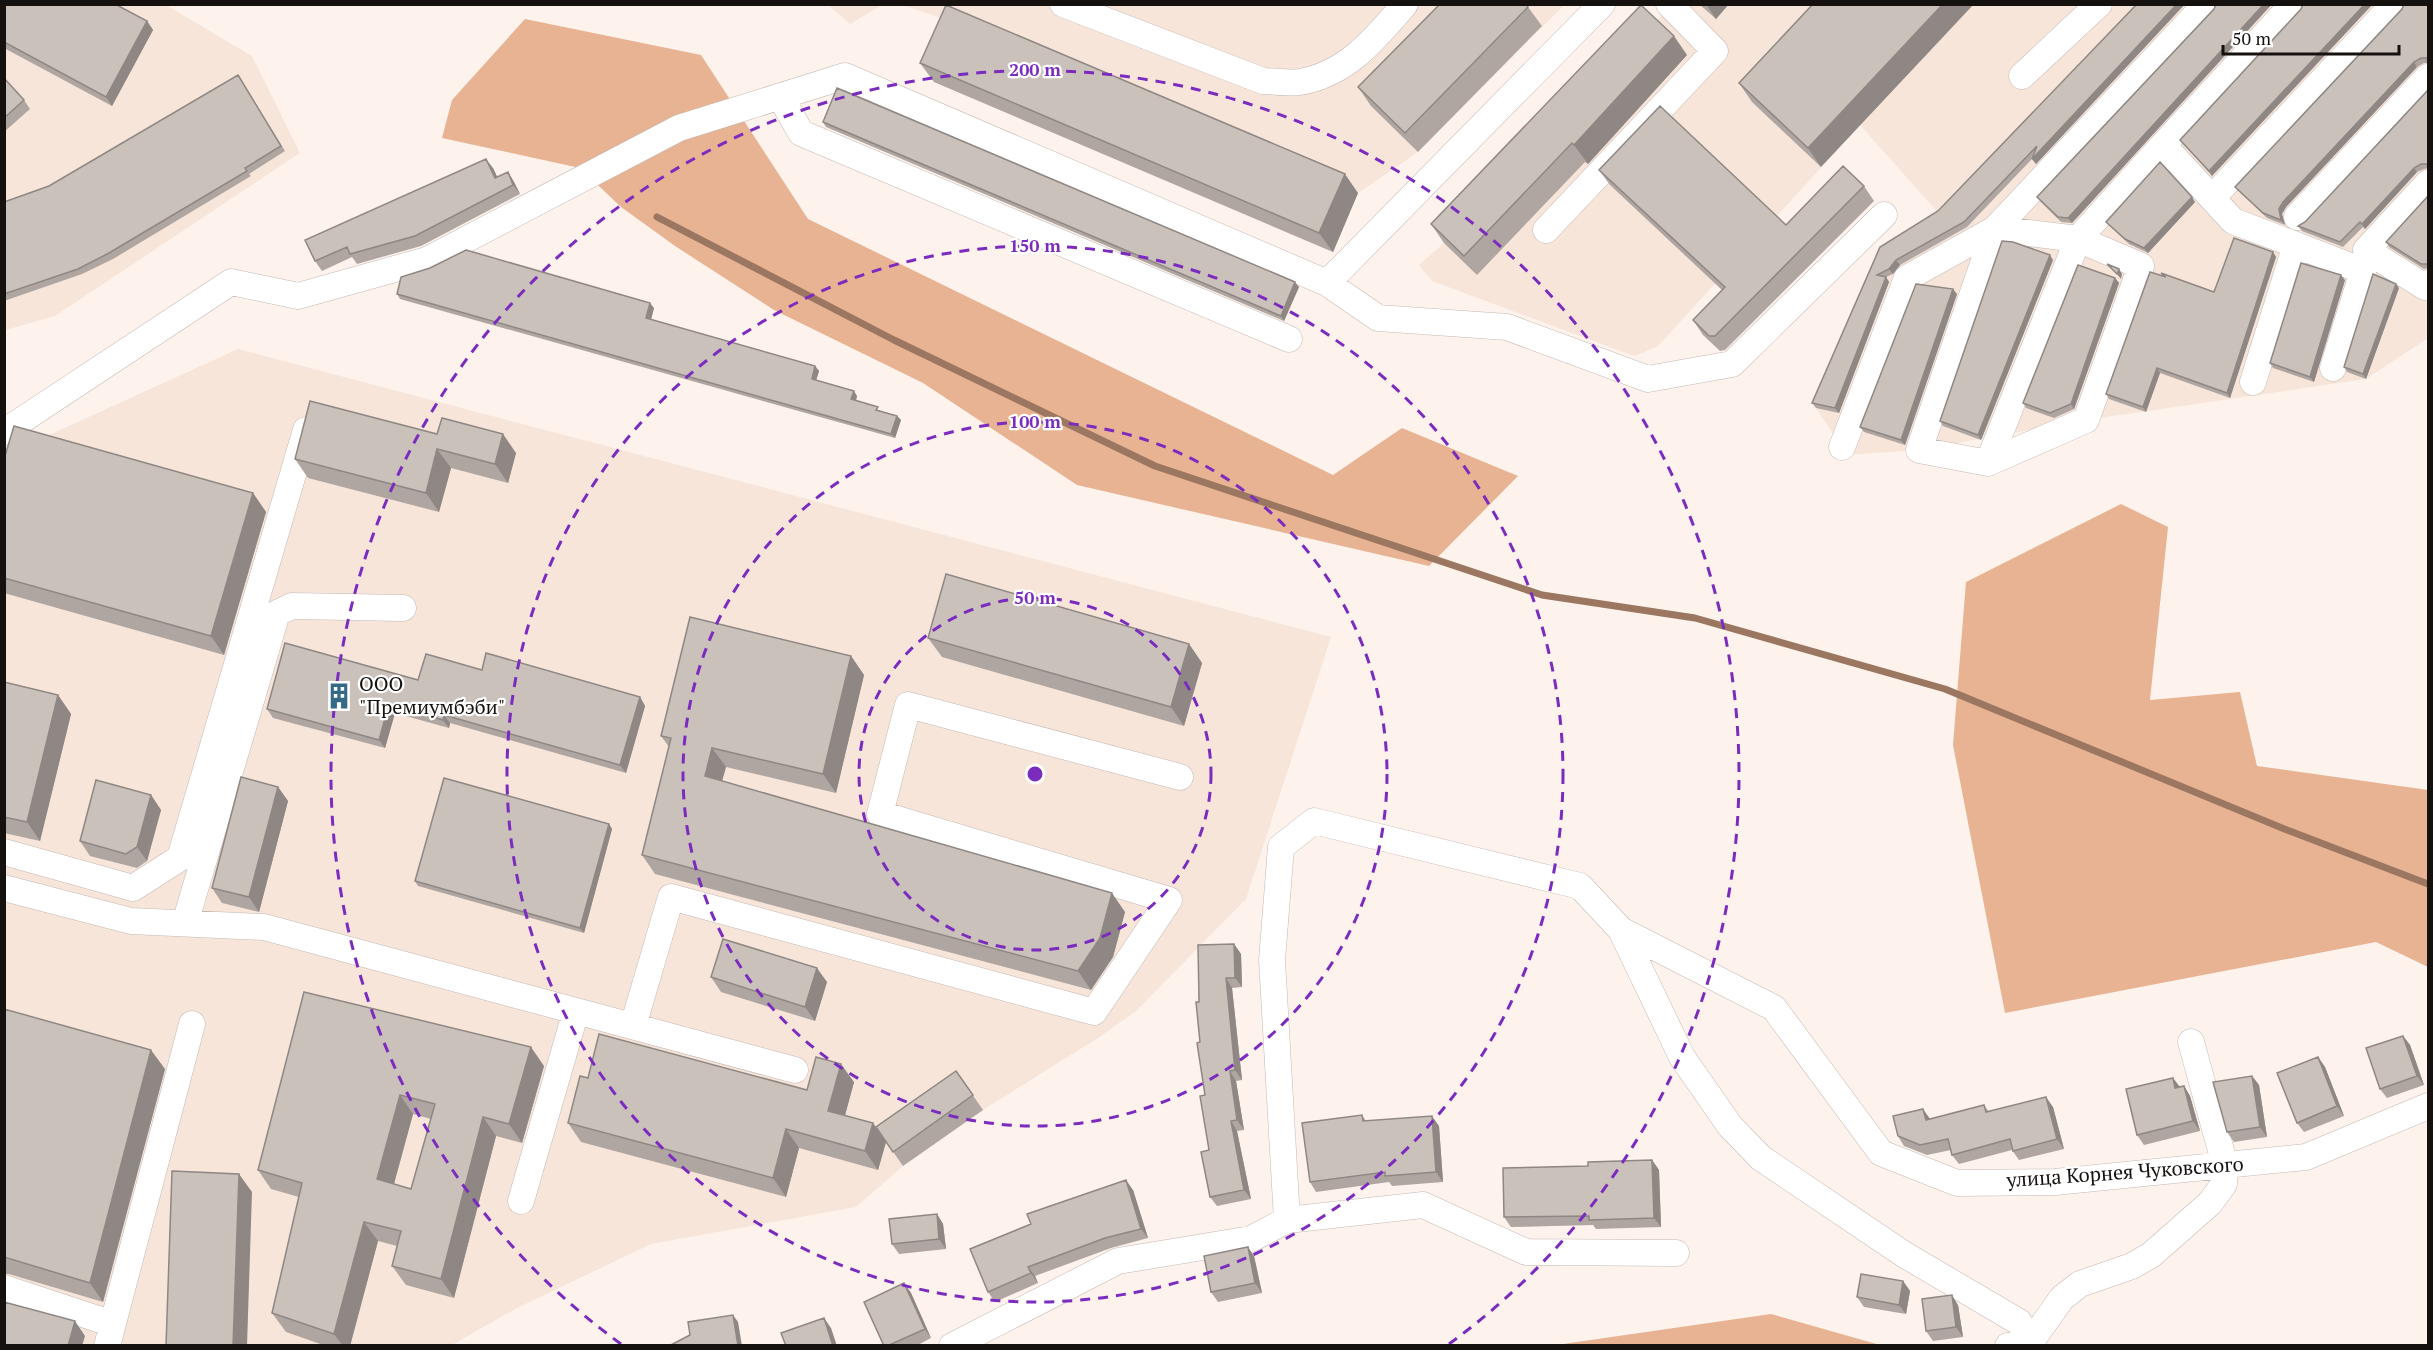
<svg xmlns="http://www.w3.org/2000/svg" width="2433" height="1350" font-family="'PT Serif',serif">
<rect width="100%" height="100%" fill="#fdf2ec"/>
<!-- built -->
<path fill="#f7e5da" d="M5,5H166L252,56L300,153L55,316L5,330Z
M828,5H882L850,24Z
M902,5H1564L1418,152L1358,193L1333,252L934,82L959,24Z
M1672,5H2428V338L2366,379L2086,420L1919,450L1847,455L1816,408L1883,252L1941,216L1860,125L1658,346L1634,356L1432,281L1419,265L1444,243Z
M238,349L1331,637L1246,899L1136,1011L1101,1036L983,1110L903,1166L856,1207L651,1244L515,1309L452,1345L5,1346L4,525L27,445Z"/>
<!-- forest -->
<path fill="#e7b393" d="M525,19L701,55L808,219L1333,475L1402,428L1518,476L1429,566L1077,485L923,383L774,310L675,246L621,207L580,168L442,138L452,100Z
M2121,504L2168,527L2150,700L2240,692L2257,766L2428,790V967L2376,942L2005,1013L1953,745L1966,582Z
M1771,1314L1880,1345H1556Z"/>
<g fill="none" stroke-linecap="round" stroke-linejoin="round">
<!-- stream -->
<path stroke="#9b7660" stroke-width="7" d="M657,217L894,340L1155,466L1542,595L1695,618L1945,689L2287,830L2428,884"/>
<!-- minor casing -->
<g stroke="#c3b9b3" stroke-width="27">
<path id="minor" d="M1063,4L1263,81C1274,81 1288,84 1300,82C1347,74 1375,39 1405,4
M2022,76L2099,4
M780,96L801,133L1289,339
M2428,183L2366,250L2425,287L2428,283
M2212,198L2394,4
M2297,217L2428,77
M1546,230L1715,51L1669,4
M2296,245L2363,271L2333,368
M1327,283L1602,4
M2253,382L2296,245L2233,221L2163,145L2293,4
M4,432L231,282L298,296L427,260L679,128L845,76L1327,283L1378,318L1507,327L1648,379L1732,364L1884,215
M1842,447L1907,278L1995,229L2078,239L1988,463L1919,450L1995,229L2206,4
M1988,463L2086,420L2141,266L2078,239L2163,145
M4,852L133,888L180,858L306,430
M4,888L131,921L264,927L795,1070
M185,923L277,613L292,606L403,608
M1621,930L1774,1008L1881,1153L1957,1183L2055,1182L2306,1157L2428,1106
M633,1026L671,897L1094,1012L1169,900L880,814L908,705L1180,777
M521,1201L576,1011
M1287,1220L1272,960L1281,847L1314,821L1580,886L1621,930L1682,1057L1730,1126L1761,1158L1905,1255L2019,1322L2031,1346
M4,1288L113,1324
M107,1346L192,1024
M952,1346L1118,1261L1251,1239L1287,1220L1423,1205L1526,1252L1676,1253
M2008,1346L2030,1343L2062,1298L2080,1284L2132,1266L2151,1255L2210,1203L2224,1184L2225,1165L2191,1042"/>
</g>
<!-- minor -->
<use href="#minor" stroke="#fff" stroke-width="26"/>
</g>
<!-- wall -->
<path fill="#afa6a1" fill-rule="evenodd" d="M4,4L147,21L153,30L112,106L4,48Z
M1699,4H1729L1716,19Z
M1813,4L1821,167L1752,102L1739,83Z
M2137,4H2185L2036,164L2032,159L1967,227L1900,265L1893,274L1886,277L1889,282L1839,413L1816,408L1812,403L1880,247L1938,211Z
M2272,4L2072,223L2061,222L2041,202L2037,197L2214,9Z
M2428,4V63H2424L2417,67L2286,207L2282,214L2285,225L2267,218L2239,191L2235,187L2402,9Z
M1528,7L1542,26L1418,152L1371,106L1358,87Z
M2301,9L2212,176L2180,140Z
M1687,55L1588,164L1585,162L1477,275L1444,243L1431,224Z
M920,63L1358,193L1333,252L934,82Z
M238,75L285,151L249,174L251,176L113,259L82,274L4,301V202L49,186Z
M4,78L24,100L30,109L4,132Z
M2428,90V168L2424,169L2417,172L2365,229L2363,227L2343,247L2302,231L2298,226L2305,222Z
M823,122L1299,287L1284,321L826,127Z
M493,168L497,177L508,172L514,182L520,194L421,246L357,264L352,257L322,271L315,261Z
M1599,170L1786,225L1864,186L1874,201L1725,350L1720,351L1703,335L1693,320L1722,290L1610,185Z
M2428,196V268L2424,269L2389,247L2386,242Z
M2195,202L2148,253L2129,244L2110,226L2106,222Z
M2273,252L2276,257L2230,398L2160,373L2146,412L2109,399L2106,394L2163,277L2161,273L2214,292Z
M2053,260L1981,440L1943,426L1940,421Z
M2115,278L2119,283L2074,409L2054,418L2026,408L2023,403Z
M2345,280L2314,382L2273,368L2270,363Z
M2399,288L2366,379L2347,372L2344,367Z
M397,294L654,308L651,320L815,366L819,371L816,380L857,396L856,400L881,411L897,416L901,420L895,438L400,299Z
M1957,294L1905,445L1864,432L1860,427Z
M437,434L516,453L508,483L451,468L439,512L308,478L295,459Z
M4,459L253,493L266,512L224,655L4,593Z
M928,638L1189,644L1202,663L1184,726L942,657Z
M851,656L864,675L836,793L726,767L722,781L1125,912L1113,957L1091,990L655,874L642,855L669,747L661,736Z
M482,670L640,697L645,706L626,773L450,723L449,728L395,713L385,748L273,718L267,709L418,680Z
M4,682L58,695L71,714L40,841L4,833Z
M278,787L288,801L259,912L222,903L212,888Z
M151,795L161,810L147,861L137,868L90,856L80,841Z
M609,824L612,829L584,933L418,886L415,881Z
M1234,944L1241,954L1242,987L1232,988L1242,1080L1236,1081L1244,1130L1237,1131L1251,1199L1217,1206L1210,1197L1209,1150L1200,1042L1199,1002Z
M711,977L827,982L815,1021L721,992Z
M304,992L544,1066L522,1143L496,1136L454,1298L406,1285L392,1266L397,1246L378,1241L350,1346H326L286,1332L272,1313L299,1197L271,1189L258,1170ZM413,1114L431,1119L411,1189L394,1184Z
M4,1009L165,1069L103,1302L9,1274H4Z
M2403,1036L2410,1045L2424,1085L2387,1098L2380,1089Z
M2318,1057L2325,1067L2344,1116L2304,1132L2297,1123Z
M956,1071L983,1110L903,1166L876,1127Z
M2252,1076L2259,1085L2267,1137L2234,1142L2227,1132Z
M588,1078L807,1090L854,1082L845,1115L873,1123L886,1142L878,1170L799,1148L786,1197L581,1142L568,1123Z
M2184,1086L2190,1096L2200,1131L2144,1145L2137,1135L2179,1087Z
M1984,1105L1989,1112L2053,1107L2064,1149L2019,1160L2012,1150L1959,1164L1952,1155L1951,1150L1927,1155L1904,1146L1898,1136L1930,1119Z
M1362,1115L1366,1121L1439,1126L1443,1182L1392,1186L1389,1182L1316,1192L1310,1182Z
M1652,1160L1659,1170L1661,1227L1596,1229L1593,1225L1511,1227L1504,1217Z
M1133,1190L1148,1238L1111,1248L1035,1276L1038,1283L995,1302L988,1292Z
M937,1214L943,1224L946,1249L899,1254L892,1244Z
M1254,1256L1262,1293L1218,1302L1211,1292Z
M1903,1281L1910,1291L1906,1314L1864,1307L1857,1297Z
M904,1283L911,1293L931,1338L916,1346H884Z
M1958,1305L1963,1337L1933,1341L1926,1331Z"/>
<!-- shaded-wall -->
<path fill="#8e8783" d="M1706,4H1729L1716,19Z
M1943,4H1974L1821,167L1808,148Z
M2177,4H2185L2036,164L2032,159Z
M2264,4H2272L2072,223L2068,218Z
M2365,4H2373L2212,176L2209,171Z
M147,21L153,30L112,106L106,97Z
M1674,36L1687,55L1588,164L1574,145Z
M2414,62L2417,67L2286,207L2282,214L2285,225L2281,220L2279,209L2283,202Z
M486,159L493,168L502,187L495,178Z
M2414,168L2417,172L2365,229L2362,224Z
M508,172L514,182L520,194L513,185Z
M1345,174L1358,193L1333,252L1319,233Z
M2192,197L2195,202L2148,253L2144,248Z
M2273,252L2276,257L2230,398L2227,393Z
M2050,255L2053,260L1981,440L1978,435Z
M1896,260L1900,265L1893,274L1889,269Z
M2119,269L2122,274L2121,279L2117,274Z
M2341,275L2345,280L2314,382L2310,377Z
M1886,277L1889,282L1839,413L1835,408Z
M2115,278L2119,283L2074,409L2071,404Z
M1295,282L1299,287L1284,321L1281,316Z
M2396,284L2399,288L2366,379L2363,374Z
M1953,289L1957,294L1905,445L1901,440Z
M650,303L654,308L650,323L646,318Z
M815,366L819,371L815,384L812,379Z
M2157,368L2160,373L2146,412L2143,407Z
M854,391L857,396L855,404L851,399Z
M897,416L901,420L895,438L891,434Z
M503,434L516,453L508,483L495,464Z
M437,449L451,468L439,512L426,493Z
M253,493L266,512L224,655L211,636Z
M1189,644L1202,663L1184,726L1171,707Z
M851,656L864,675L836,793L823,774Z
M58,695L71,714L40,841L27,822Z
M640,697L645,706L626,773L620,765Z
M389,704L395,713L385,748L379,740Z
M444,715L450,723L449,728L443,720Z
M712,748L726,767L718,795L705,776Z
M278,787L288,801L259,912L249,897Z
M151,795L161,810L147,861L137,847Z
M609,824L612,829L584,933L580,928Z
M1112,893L1125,912L1113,957L1091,990L1078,971Z
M1234,944L1241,954L1242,987L1235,978Z
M817,968L827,982L815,1021L805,1007Z
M1226,978L1232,988L1242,1080L1235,1070Z
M2403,1036L2410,1045L2424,1085L2417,1076Z
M531,1047L544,1066L522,1143L509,1124Z
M151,1050L165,1069L103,1302L90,1283Z
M2318,1057L2325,1067L2344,1116L2337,1106Z
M841,1064L854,1082L841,1130L828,1111Z
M1230,1071L1236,1081L1244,1130L1237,1120Z
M2252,1076L2259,1085L2267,1137L2260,1127Z
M2173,1078L2180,1087L2175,1088Z
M2184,1086L2190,1096L2200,1131L2193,1121Z
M400,1095L413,1114L390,1198L377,1179Z
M2046,1097L2053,1107L2064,1149L2057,1139Z
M1923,1109L1930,1119L1926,1120Z
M1432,1116L1439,1126L1443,1182L1436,1172Z
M483,1117L496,1136L454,1298L441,1279Z
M1231,1121L1237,1131L1251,1199L1244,1190Z
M873,1123L886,1142L878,1170L865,1151Z
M786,1129L799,1148L786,1197L773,1178Z
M1652,1160L1659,1170L1661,1227L1654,1218Z
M239,1174L252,1192L247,1346H233Z
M1126,1180L1133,1190L1148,1238L1141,1229Z
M937,1214L943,1224L946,1249L939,1239Z
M364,1222L378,1241L350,1346H343L334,1334Z
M1248,1247L1254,1256L1262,1293L1255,1283Z
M1028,1267L1035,1276L1038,1283L1031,1273Z
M1903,1281L1910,1291L1906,1314L1899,1305Z
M904,1283L911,1293L931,1338L925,1329Z
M1952,1295L1958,1305L1963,1337L1956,1327Z
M733,1315L738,1322L742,1346H738Z
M824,1318L831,1328L837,1346H833Z
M75,1321L85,1336L82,1346H68Z"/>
<!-- building -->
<path fill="#cbc1bb" stroke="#8e8783" stroke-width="1.5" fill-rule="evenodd" d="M4,4H115L147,21L106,97L4,42Z
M1440,4H1526L1528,7L1405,133L1358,87Z
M1813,4H1943L1808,148L1739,83Z
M2137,4H2177L2032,159L2037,146L1964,222L1896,260L1889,269L1877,275L1886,277L1835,408L1812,403L1880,247L1938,211Z
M2216,4H2264L2068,218L2058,217L2037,197L2214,9Z
M2303,4H2365L2209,171L2180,140L2301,9Z
M2404,4H2428V58H2421L2414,62L2283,202L2279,209L2281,220L2263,213L2235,187L2402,9Z
M946,5L1345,174L1319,233L920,63Z
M1641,5L1674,36L1574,145L1572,143L1464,256L1431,224Z
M238,75L281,146L245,168L247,171L109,253L78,269L4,294V202L49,186Z
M4,78L24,100L4,118Z
M837,88L1295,282L1281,316L823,122Z
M2428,90V164H2421L2414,168L2362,224L2360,222L2340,242L2298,226L2305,222Z
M1660,106L1786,225L1843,166L1864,186L1715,336H1709L1693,320L1725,287L1599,170Z
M486,159L495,178L508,172L513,185L415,236L350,254L347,247L315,261L305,240Z
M2160,162L2192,197L2144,248L2125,239L2106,222Z
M2428,196V264H2421L2386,242Z
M2234,238L2273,252L2227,393L2157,368L2143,407L2106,394L2150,272L2166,277L2161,273L2214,292Z
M2002,241L2013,242L2050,255L1978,435L1940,421Z
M466,250L650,303L646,318L815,366L812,379L854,391L851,399L878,407L876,410L897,416L891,434L397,294L401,277L430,268Z
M2301,263L2341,275L2310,377L2270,363Z
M2107,264L2119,269L2117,274Z
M2078,265L2115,278L2071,404L2050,413L2023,403Z
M2373,274L2396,284L2363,374L2344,367Z
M1916,284L1953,289L1901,440L1860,427Z
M310,401L437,434L442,418L503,434L495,464L437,449L426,493L295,459Z
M14,426L253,493L211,636L4,578V459Z
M946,574L1189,644L1171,707L928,638Z
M690,617L851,656L823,774L712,748L705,776L1112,893L1100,938L1078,971L642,855L671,738L661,736Z
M285,643L418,680L426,654L482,670L486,653L640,697L620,765L444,715L443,720L389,704L379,740L267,709Z
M4,682L58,695L27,822L4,817Z
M241,777L278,787L249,897L212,888Z
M444,778L609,824L580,928L415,881Z
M96,780L151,795L137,847L126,854L80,841Z
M723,939L817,968L805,1007L711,977Z
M1234,944L1235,978H1226L1235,1070L1230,1071L1237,1120L1231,1121L1244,1190L1210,1197L1201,1152L1209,1150L1200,1096L1205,1095L1197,1043L1200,1042L1196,1002H1199L1198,945Z
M304,992L531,1047L509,1124L483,1117L441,1279L392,1266L401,1231L364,1222L334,1334L272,1313L302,1183L258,1170ZM400,1095L435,1104L411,1189L377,1179Z
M4,1009L151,1050L90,1283L4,1257Z
M599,1034L807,1090L816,1057L841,1064L828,1111L873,1123L865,1151L786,1129L773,1178L568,1123L580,1076L588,1078Z
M2403,1036L2417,1076L2380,1089L2366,1048Z
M2318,1057L2337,1106L2297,1123L2277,1073Z
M956,1071L973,1095L893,1152L876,1127Z
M2252,1076L2260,1127L2227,1132L2213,1082Z
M2173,1078L2175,1088L2184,1086L2193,1121L2137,1135L2126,1089Z
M2046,1097L2057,1139L2013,1151L2010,1139L1952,1155L1948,1139L1920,1145L1898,1136L1893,1116L1923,1109L1926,1120L1984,1105L1986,1112Z
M1362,1115L1363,1121L1432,1116L1436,1172L1385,1176V1172L1310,1182L1302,1123Z
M1652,1160L1654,1218L1589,1220V1216L1504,1217L1503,1168L1588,1166V1162Z
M172,1171L239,1174L233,1346H166Z
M1126,1180L1141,1229L1105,1238L1028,1267L1031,1273L988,1292L970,1249L1031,1224L1027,1214Z
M937,1214L939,1239L892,1244L889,1219Z
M1248,1247L1255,1283L1211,1292L1204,1256Z
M1861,1274L1903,1281L1899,1305L1857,1297Z
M904,1283L925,1329L887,1346H884L864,1302Z
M1952,1295L1956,1327L1926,1331L1922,1299Z
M4,1302L75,1321L68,1346H4Z
M733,1315L738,1346H669L690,1335L688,1322Z
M824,1318L833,1346H786L781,1333Z"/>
<!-- distance rings -->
<g fill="none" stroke="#7b2cbf" stroke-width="3" stroke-dasharray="10 8">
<circle cx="1035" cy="774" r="176"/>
<circle cx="1035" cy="774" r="352"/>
<circle cx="1035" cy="774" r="528"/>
<path d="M621 1344A704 704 0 1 1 1449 1344"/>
</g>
<!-- icons -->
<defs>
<g id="building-bare" transform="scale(2.07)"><path d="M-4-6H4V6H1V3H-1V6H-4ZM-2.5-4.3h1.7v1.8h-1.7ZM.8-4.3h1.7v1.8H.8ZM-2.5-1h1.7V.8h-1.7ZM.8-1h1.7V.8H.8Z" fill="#346a86" stroke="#fff" stroke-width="2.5" paint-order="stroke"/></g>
</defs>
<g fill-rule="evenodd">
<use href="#building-bare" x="339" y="696"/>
</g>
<g text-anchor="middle" stroke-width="4.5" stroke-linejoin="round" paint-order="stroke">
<!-- poi labels -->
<g font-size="20" fill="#14110f" stroke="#fff" text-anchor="start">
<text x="359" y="691">ООО<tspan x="359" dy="23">"Премиумбэби"</tspan></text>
</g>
<!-- street labels -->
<g font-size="20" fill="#14110f" stroke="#fff">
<text transform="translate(2125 1172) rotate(-4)" y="7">улица Корнея Чуковского</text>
</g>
</g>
<circle cx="1035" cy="774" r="9" fill="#7b2cbf" stroke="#fff" stroke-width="3"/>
<g font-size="18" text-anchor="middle" font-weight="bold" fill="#7b2cbf" stroke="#fff" stroke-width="4.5" stroke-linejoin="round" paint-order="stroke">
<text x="1035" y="76">200 m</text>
<text x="1035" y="252">150 m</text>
<text x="1035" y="428">100 m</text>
<text x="1035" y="604">50 m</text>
</g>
<!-- border -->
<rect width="2433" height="1350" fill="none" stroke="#14110f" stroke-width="12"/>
<!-- scale -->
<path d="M2223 45v9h176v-9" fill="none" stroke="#14110f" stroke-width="3"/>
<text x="2232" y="45" font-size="18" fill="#14110f" stroke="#ffffff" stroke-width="4.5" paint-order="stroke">50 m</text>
</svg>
